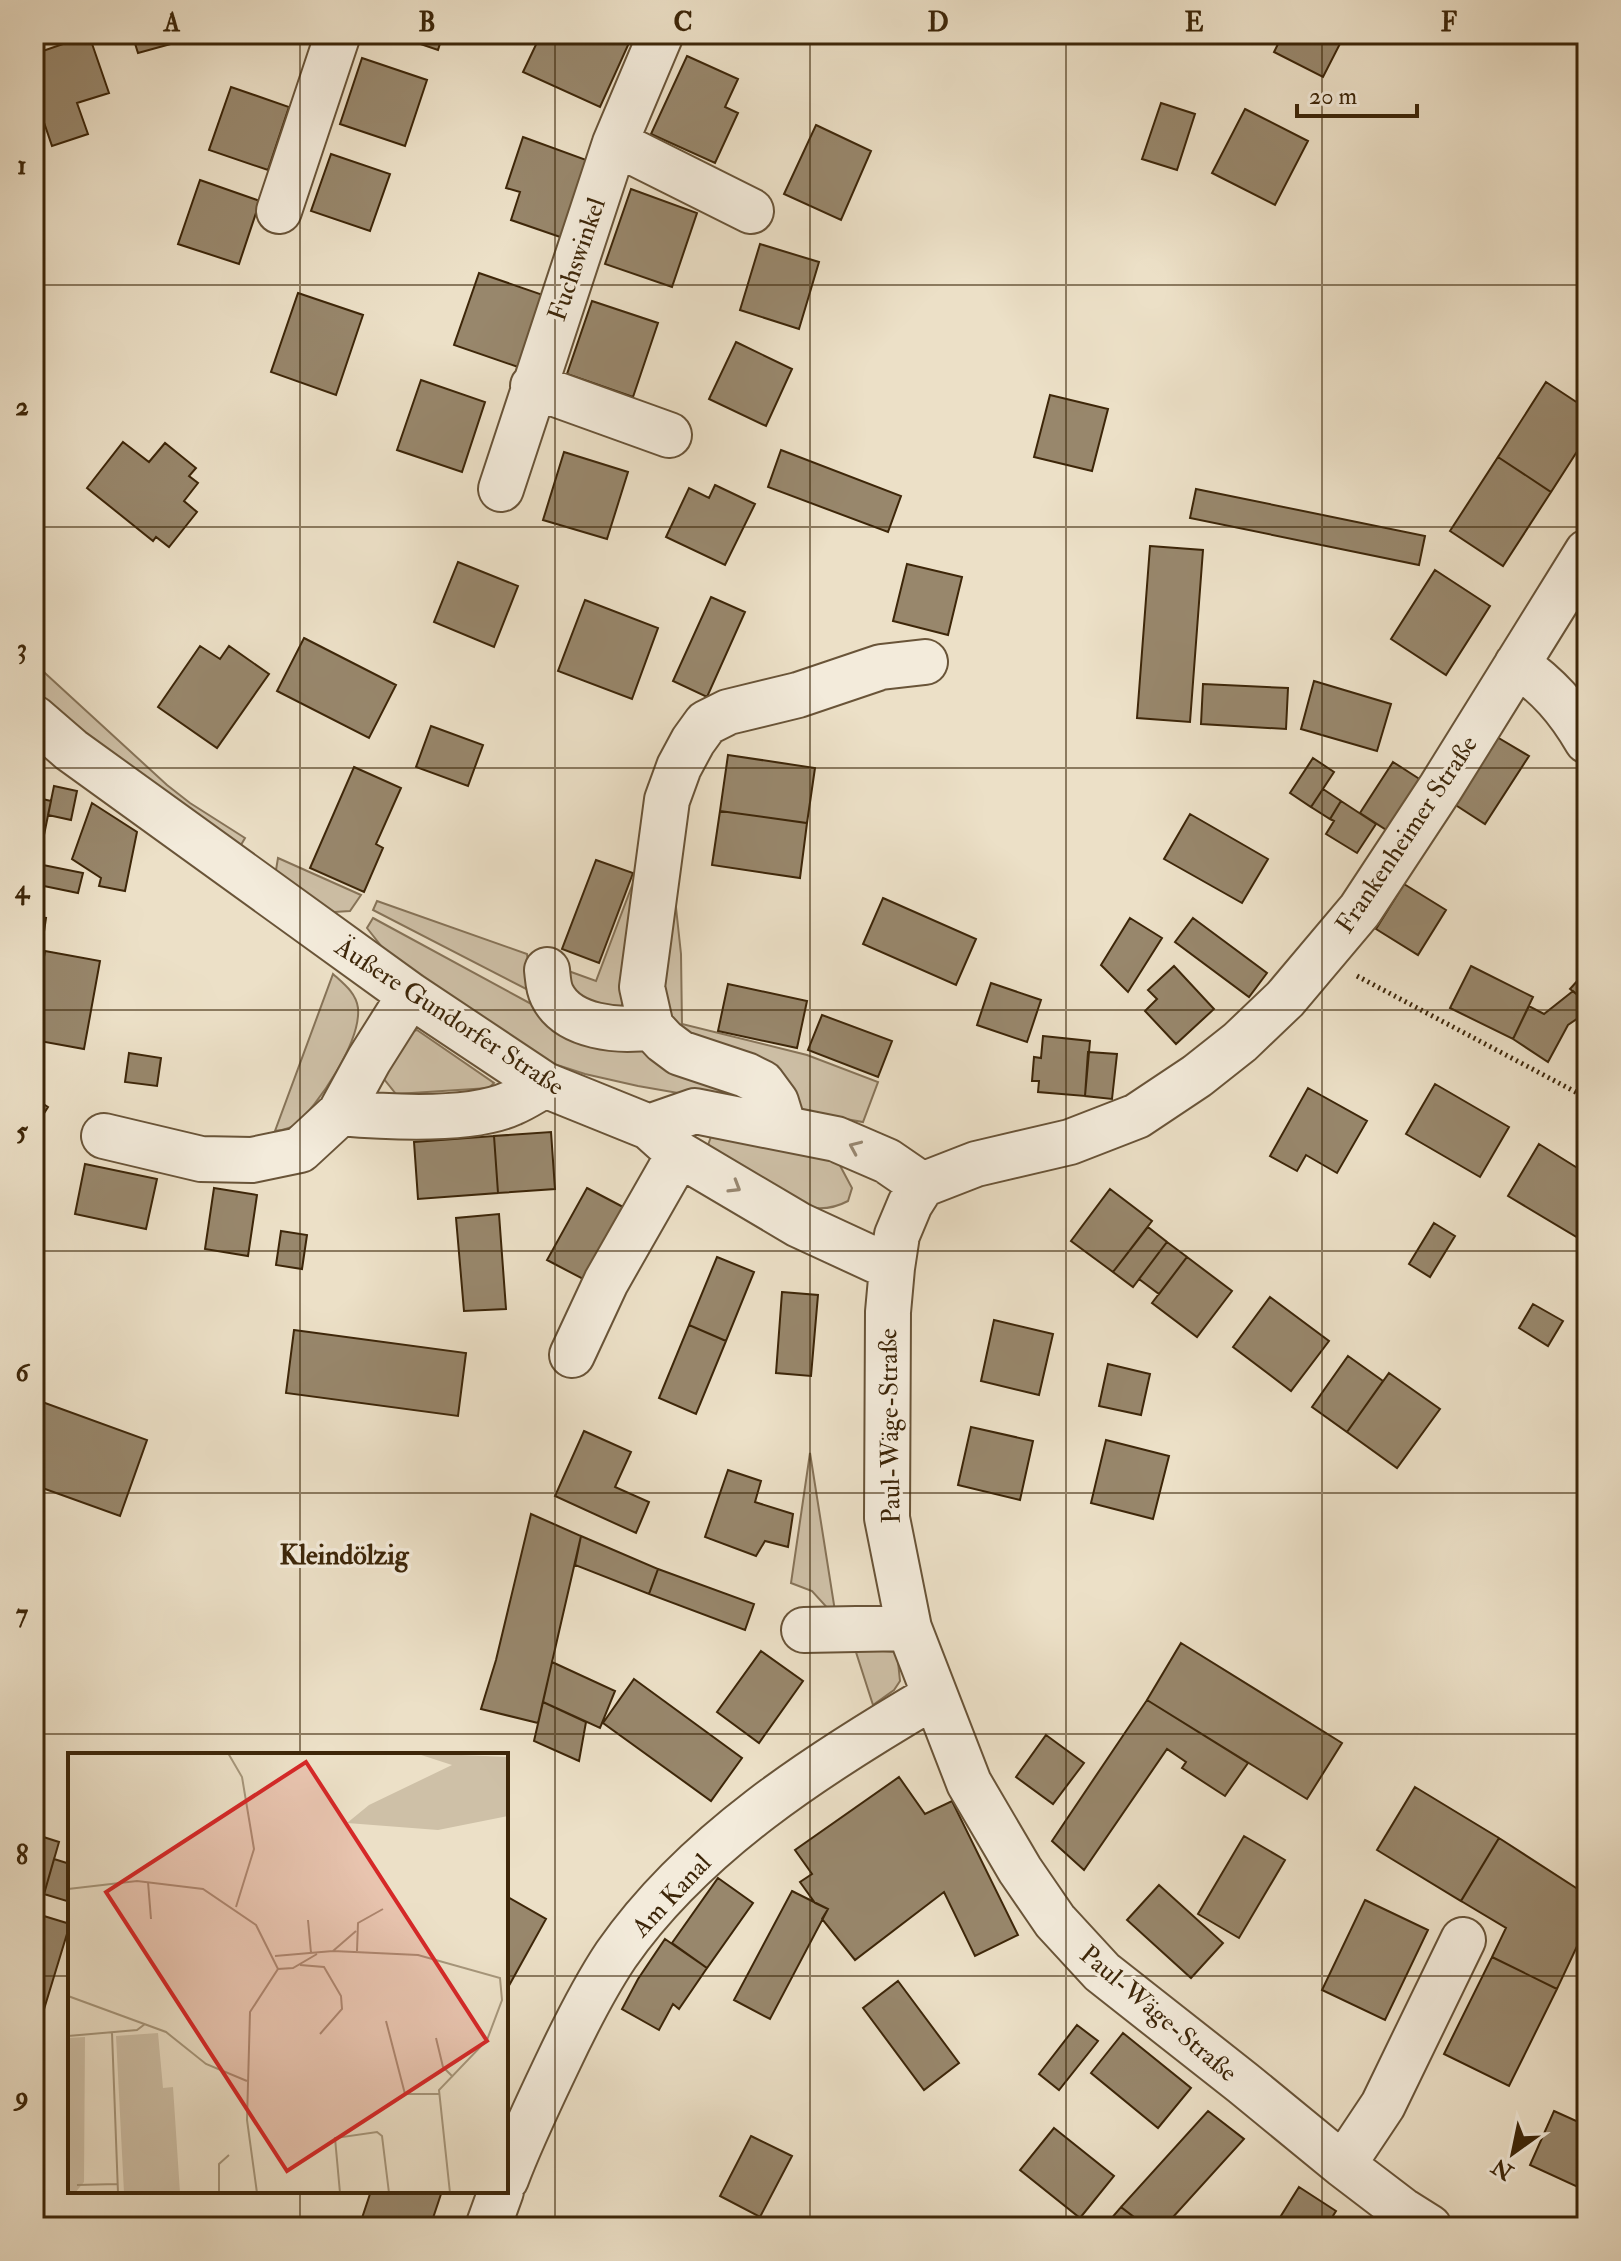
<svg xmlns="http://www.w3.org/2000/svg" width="1621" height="2261" font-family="'IM FELL Double Pica',serif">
<rect width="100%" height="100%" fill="#ece0c7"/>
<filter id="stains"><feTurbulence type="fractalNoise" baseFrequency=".0025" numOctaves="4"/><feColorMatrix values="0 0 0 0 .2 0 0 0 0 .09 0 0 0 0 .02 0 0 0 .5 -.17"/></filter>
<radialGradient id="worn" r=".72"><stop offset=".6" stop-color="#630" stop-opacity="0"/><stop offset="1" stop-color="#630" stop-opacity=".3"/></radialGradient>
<!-- green -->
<path fill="#cec0a7" stroke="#867358" stroke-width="2" d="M34,663L167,785L190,803L245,838L238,850L34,698Z
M648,786L657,797L627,1009L572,1003L560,968L596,981L636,875Z
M278,858L361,895L350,911L334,912L275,876Z
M674,889L681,954L682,1024L807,1055L878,1082L863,1122L801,1111L703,1052L659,1005Z
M377,901L527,954L532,992L373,910Z
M373,918L535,1006L610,1038L726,1078L758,1107L638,1086L585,1074L551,1063L441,993L382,947L367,928Z
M333,974C344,984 356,993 358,1008C361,1041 319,1106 293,1126C288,1129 281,1130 275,1131Z
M417,1030L494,1083L489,1088L396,1094L380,1074L399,1035Z
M712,1134L837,1160L852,1188L848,1201C812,1220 785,1199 756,1178C740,1167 724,1156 708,1145Z
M810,1453L835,1611L831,1612L812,1591L791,1583Z
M855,1649L897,1652L900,1681L894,1690L873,1705Z"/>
<!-- building -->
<path fill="#98876c" stroke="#3d2609" stroke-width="2" d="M132,34H207L138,53Z
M391,34H443L438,50Z
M541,34H609L629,43L600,107L523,72Z
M1283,34H1345L1323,77L1274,52Z
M89,35L109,93L77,103L88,134L52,146L34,93V54Z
M687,56L738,79L725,107L738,113L715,163L651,134Z
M362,58L427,80L405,146L340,124Z
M231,87L289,107L268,170L209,150Z
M1161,103L1195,114L1177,170L1142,159Z
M1245,109L1308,141L1275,205L1212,173Z
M816,125L871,151L841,220L784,194Z
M523,137L589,161L563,238L511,220L520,192L506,188Z
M331,154L390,174L370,231L311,211Z
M200,180L260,201L239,264L178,244Z
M631,189L697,213L672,287L605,264Z
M760,244L819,262L799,329L740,310Z
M479,273L543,295L518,367L454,345Z
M298,293L363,315L336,395L271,372Z
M592,301L658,323L633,397L567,374Z
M736,342L792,369L766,426L709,399Z
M421,380L485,402L462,472L397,450Z
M1546,382L1587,409V436L1551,492L1498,457Z
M1050,395L1108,409L1092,471L1034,457Z
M123,442L149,462L165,443L196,468L189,476L198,483L184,501L197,512L169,547L156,537L153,541L87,488Z
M781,450L901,496L888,532L768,487Z
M564,452L628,472L607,539L543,520Z
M1498,457L1551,492L1503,566L1450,531Z
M715,485L755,504L725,565L666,537L689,488L709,498Z
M1196,489L1425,536L1419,565L1190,518Z
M1150,546L1203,550L1190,722L1137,718Z
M458,562L518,586L494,647L434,622Z
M907,564L962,577L948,635L893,621Z
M1435,570L1490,606L1446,675L1391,639Z
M711,597L745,612L707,697L673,681Z
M585,600L658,628L632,699L558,671Z
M304,638L396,685L369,738L277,691Z
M200,646L220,659L229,646L269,674L217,748L158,707Z
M1314,681L1391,704L1377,751L1301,729Z
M1203,684L1288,688L1286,729L1201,724Z
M431,726L483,745L468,786L416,767Z
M1497,737L1529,756L1485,824L1454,804Z
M728,755L815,768L807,823L720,811Z
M1313,758L1334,772L1311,807L1290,793Z
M1393,762L1421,780L1388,831L1360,813Z
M354,767L401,788L376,844L383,848L364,892L310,868Z
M54,786L77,791L71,820L48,815Z
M1323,789L1341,801L1330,819L1311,807Z
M34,797L51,801L38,864L34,863Z
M1341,801L1376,824L1357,853L1326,834L1334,821L1330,819Z
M92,803L137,832L125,891L99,886L101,878L72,859Z
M720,811L807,823L800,878L712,865Z
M1190,814L1268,859L1242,903L1164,859Z
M596,860L633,873L599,963L562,949Z
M38,864L83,873L78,893L34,884Z
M1404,884L1446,910L1418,955L1376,929Z
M883,898L976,939L956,985L863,944Z
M34,917L46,918L40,959L34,958Z
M1130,918L1162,938L1128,992L1101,965Z
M1193,918L1267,973L1249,997L1175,942Z
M45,951L100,961L84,1049L34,1040V1014Z
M1174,966L1214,1009L1176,1044L1145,1011L1157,999L1148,990Z
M1471,966L1533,997L1513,1039L1450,1008Z
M1587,970V1003L1570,989Z
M991,983L1041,1000L1027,1042L977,1025Z
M728,984L807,1001L797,1048L718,1031Z
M1573,991L1587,1003V1012L1568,1025L1548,1062L1513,1039L1529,1006L1544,1014Z
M822,1015L892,1041L878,1077L808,1050Z
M1043,1036L1090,1041L1085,1096L1038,1092L1039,1081H1032L1034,1057L1041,1058Z
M1088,1052L1117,1054L1112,1099L1085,1096Z
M129,1053L161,1058L157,1086L125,1082Z
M1435,1084L1509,1127L1480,1177L1406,1134Z
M1308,1088L1367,1121L1337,1173L1306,1155L1297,1171L1270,1156Z
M34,1098L48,1107L34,1129Z
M551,1132L555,1189L498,1193L494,1136Z
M494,1136L498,1193L418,1199L414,1142Z
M1539,1144L1587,1174V1238L1585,1242L1508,1196Z
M85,1164L157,1179L146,1229L75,1214Z
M214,1188L257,1195L248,1256L205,1249Z
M587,1188L625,1208L585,1280L547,1260Z
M1110,1189L1152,1221L1113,1272L1071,1241Z
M499,1214L506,1309L464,1311L456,1218Z
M1434,1223L1455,1236L1430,1277L1409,1264Z
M1148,1227L1167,1242L1133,1287L1113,1272Z
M281,1231L307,1235L302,1269L276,1265Z
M1167,1242L1187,1257L1159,1294L1139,1279Z
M717,1257L754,1272L726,1341L689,1325Z
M1187,1257L1232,1291L1197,1337L1152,1303Z
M782,1292L818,1295L811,1376L776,1373Z
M1270,1297L1329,1341L1291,1391L1233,1347Z
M1533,1304L1563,1321L1548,1346L1519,1328Z
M994,1320L1053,1334L1039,1395L981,1381Z
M689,1325L726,1341L696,1414L659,1398Z
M294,1330L466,1353L458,1416L286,1393Z
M1348,1356L1383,1381L1347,1432L1312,1407Z
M1108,1364L1150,1374L1141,1415L1099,1406Z
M1389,1373L1440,1409L1397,1468L1347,1432Z
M34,1399L147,1440L120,1516L34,1485Z
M971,1427L1033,1441L1020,1500L958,1485Z
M584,1431L631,1452L615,1487L649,1502L636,1533L555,1496Z
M1106,1440L1169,1456L1153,1519L1091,1503Z
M728,1470L761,1481L755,1502L793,1514L788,1547L765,1541L756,1556L705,1537Z
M531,1514L581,1536L538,1723L481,1709L496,1660Z
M581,1536L658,1569L649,1594L575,1565Z
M658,1569L754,1604L745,1630L649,1594Z
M1181,1643L1342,1743L1307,1799L1147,1700Z
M761,1651L803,1681L759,1743L717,1712Z
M552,1662L615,1691L600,1728L543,1702Z
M634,1679L742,1758L711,1801L603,1723Z
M1147,1700L1248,1763L1225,1796L1182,1768L1186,1762L1167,1749L1084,1870L1052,1841Z
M543,1702L586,1722L579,1761L534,1741Z
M1046,1735L1084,1763L1053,1804L1016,1777Z
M899,1777L925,1814L952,1801L1018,1935L975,1956L944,1892L855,1960L822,1919L828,1909L815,1903L800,1882L812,1874L795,1850Z
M1415,1787L1499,1838L1461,1901L1377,1850Z
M34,1834L59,1842L44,1894L34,1891Z
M1244,1836L1285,1860L1239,1938L1198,1914Z
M1499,1838L1587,1895V1925L1557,1989L1492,1957L1506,1928L1461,1901Z
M54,1859L70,1864V1902L44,1894Z
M718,1878L753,1903L707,1968L672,1943Z
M1159,1885L1223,1943L1191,1978L1127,1920Z
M792,1891L828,1909L770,2019L734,2000Z
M506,1896L546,1919L506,1991Z
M1365,1900L1428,1930L1385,2020L1322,1990Z
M34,1913L70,1924L34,2042Z
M665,1939L707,1968L679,2009L673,2004L659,2030L622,2009L638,1979Z
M1492,1957L1557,1989L1509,2086L1444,2054Z
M898,1981L959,2063L924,2090L863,2008Z
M1077,2025L1098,2041L1059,2090L1039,2074Z
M1123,2033L1191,2088L1158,2128L1091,2073Z
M1208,2111L1244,2139L1164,2227H1147L1121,2207Z
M1554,2111L1585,2125L1587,2121V2173L1580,2188L1530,2165Z
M1054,2128L1114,2176L1080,2218L1020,2170Z
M751,2136L792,2156L760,2217L720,2196Z
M1299,2187L1336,2211L1326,2227H1274Z
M371,2191H442L430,2227H359Z
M1121,2207L1147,2227H1104Z"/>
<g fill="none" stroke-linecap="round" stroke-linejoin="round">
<!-- minor casing -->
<g stroke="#695438" stroke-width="48">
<path id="minor" d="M615,143L751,211
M279,211L338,34
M533,386L669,435
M501,489L615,143L661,34
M1517,664C1549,687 1567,707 1587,741
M34,718L71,750L410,995L545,1085L649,1127L679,1154L799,1225L892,1268
M547,970C548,978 548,987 552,995C568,1028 620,1032 651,1027
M340,1113C386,1117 471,1122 512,1103C524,1098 534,1091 545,1085
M649,1127L695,1111L836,1139L887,1161L922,1185
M784,1128L776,1102L762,1083L746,1075L680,1053L664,1041L651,1027L642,987L667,800L679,767L693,741L706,723L728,712L798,695L881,667L925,662
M104,1136L201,1159L252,1160L300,1150L340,1113L369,1060L410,995
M922,1185L910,1204L897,1235L892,1268L888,1312L887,1518L909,1628L969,1783L1020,1870L1055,1921L1102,1972L1243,2083L1343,2165L1402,2210L1429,2227
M922,1185L976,1164L1070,1142L1137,1116L1197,1076L1240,1042L1285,999L1360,910L1441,787L1587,552
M572,1355L606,1282L679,1154
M804,1630L909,1628
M1343,2165L1383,2105L1463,1940
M506,2179C521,2139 540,2100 558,2062C575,2026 594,1988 616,1955C694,1843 818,1764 934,1696
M488,2227L501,2191"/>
</g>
<!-- path -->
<path stroke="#3d2609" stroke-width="5" stroke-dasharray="2 4" stroke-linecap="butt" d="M1357,976L1587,1098"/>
<!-- minor -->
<use href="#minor" stroke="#f3ebdb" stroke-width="44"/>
</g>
<!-- one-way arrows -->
<defs><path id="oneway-chevron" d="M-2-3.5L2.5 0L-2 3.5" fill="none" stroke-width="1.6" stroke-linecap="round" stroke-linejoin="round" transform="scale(2)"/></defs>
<g stroke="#988872">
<use href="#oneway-chevron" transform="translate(855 1147) rotate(-156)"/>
<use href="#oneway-chevron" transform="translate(735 1187) rotate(31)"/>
</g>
<!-- grid -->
<path fill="none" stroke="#3d2609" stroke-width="2" stroke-opacity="0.55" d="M300,34V1755M555,34V2227M810,34V2227M1066,34V2227M1322,34V2227M34,285H1587M34,527H1587M34,768H1587M34,1010H1587M34,1251H1587M34,1493H1587M34,1734H1587M34,1976H70M506,1976H1587M300,2191V2227"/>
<g text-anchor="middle" stroke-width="7" stroke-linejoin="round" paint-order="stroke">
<!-- street labels -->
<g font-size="26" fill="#3d2609" stroke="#f3ebdb">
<text transform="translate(576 259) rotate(-71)" y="9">Fuchswinkel</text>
<text transform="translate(1406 834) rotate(-56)" y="9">Frankenheimer Straße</text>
<text transform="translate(450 1016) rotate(33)" y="9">Äußere Gundorfer Straße</text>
<text transform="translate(889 1426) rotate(-91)" y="9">Paul-Wäge-Straße</text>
<text transform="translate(671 1895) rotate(-47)" y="9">Am Kanal</text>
<text transform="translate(1159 2013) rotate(40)" y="9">Paul-Wäge-Straße</text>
</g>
<!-- neighbourhood labels -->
<g font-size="28" font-weight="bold" fill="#3d2609" stroke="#f3ebdb">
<text x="344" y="1564">Kleindölzig</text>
</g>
</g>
<!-- overview -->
<g transform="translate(68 1753)">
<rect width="440" height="440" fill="#ece0c7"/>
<path d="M347,0L440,4V63L370,77L279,70L301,52L384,12ZM90,280L95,335L105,334L112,440H56L48,283ZM17,284L16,429L7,440H0V285Z" fill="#cec0a7"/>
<path fill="none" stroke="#a6967b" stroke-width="2" d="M160,0L174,24L186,96L168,154M80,129L83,166M0,136L69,128L135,136L188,172L210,216M240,167L243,200M265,198L288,178M289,198L290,170L315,156M207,203L265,198L350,202L432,225L434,247L419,287L371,337L382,440M232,212L256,214L273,243L274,256L252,281M0,243L98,279L138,311L179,328M318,268L337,341H371M44,280L50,440M0,283L69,277L77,271M368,285L375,314L385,324M9,432L49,431M151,440V411L161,402M189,440L179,367L182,259L210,216L225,215L249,201M272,440L267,385L309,379L314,383L321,440"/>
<path fill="#d62828" fill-opacity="0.15" stroke="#d62828" stroke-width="4" d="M238,9L419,288L219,418L38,139Z"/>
<rect width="440" height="440" fill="none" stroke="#3d2609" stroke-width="4"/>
</g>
<!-- margin -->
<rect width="1621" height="2261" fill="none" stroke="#ece0c7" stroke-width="88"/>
<!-- north arrow -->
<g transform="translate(1513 2153) rotate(213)" stroke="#f3ebdb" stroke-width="6" paint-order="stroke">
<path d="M0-6L14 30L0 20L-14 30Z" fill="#3d2609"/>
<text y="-12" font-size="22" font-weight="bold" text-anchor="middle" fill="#3d2609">N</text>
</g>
<!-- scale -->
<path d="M1297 104v12h120v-12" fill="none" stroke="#3d2609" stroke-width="4"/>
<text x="1309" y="104" font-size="24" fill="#3d2609" stroke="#f3ebdb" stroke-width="6" paint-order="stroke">20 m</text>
<rect x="44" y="44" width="1533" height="2173" fill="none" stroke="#3d2609" stroke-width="3"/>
<g font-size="26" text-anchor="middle" font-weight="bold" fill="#3d2609">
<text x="172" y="31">A</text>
<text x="427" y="31">B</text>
<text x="683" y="31">C</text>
<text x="938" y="31">D</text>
<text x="1194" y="31">E</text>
<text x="1449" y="31">F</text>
<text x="22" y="174">1</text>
<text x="22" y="415">2</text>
<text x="22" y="657">3</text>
<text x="22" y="898">4</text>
<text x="22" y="1140">5</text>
<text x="22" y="1381">6</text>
<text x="22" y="1622">7</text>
<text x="22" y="1864">8</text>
<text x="22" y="2105">9</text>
</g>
<rect width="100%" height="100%" filter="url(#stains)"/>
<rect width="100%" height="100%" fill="url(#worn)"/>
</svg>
